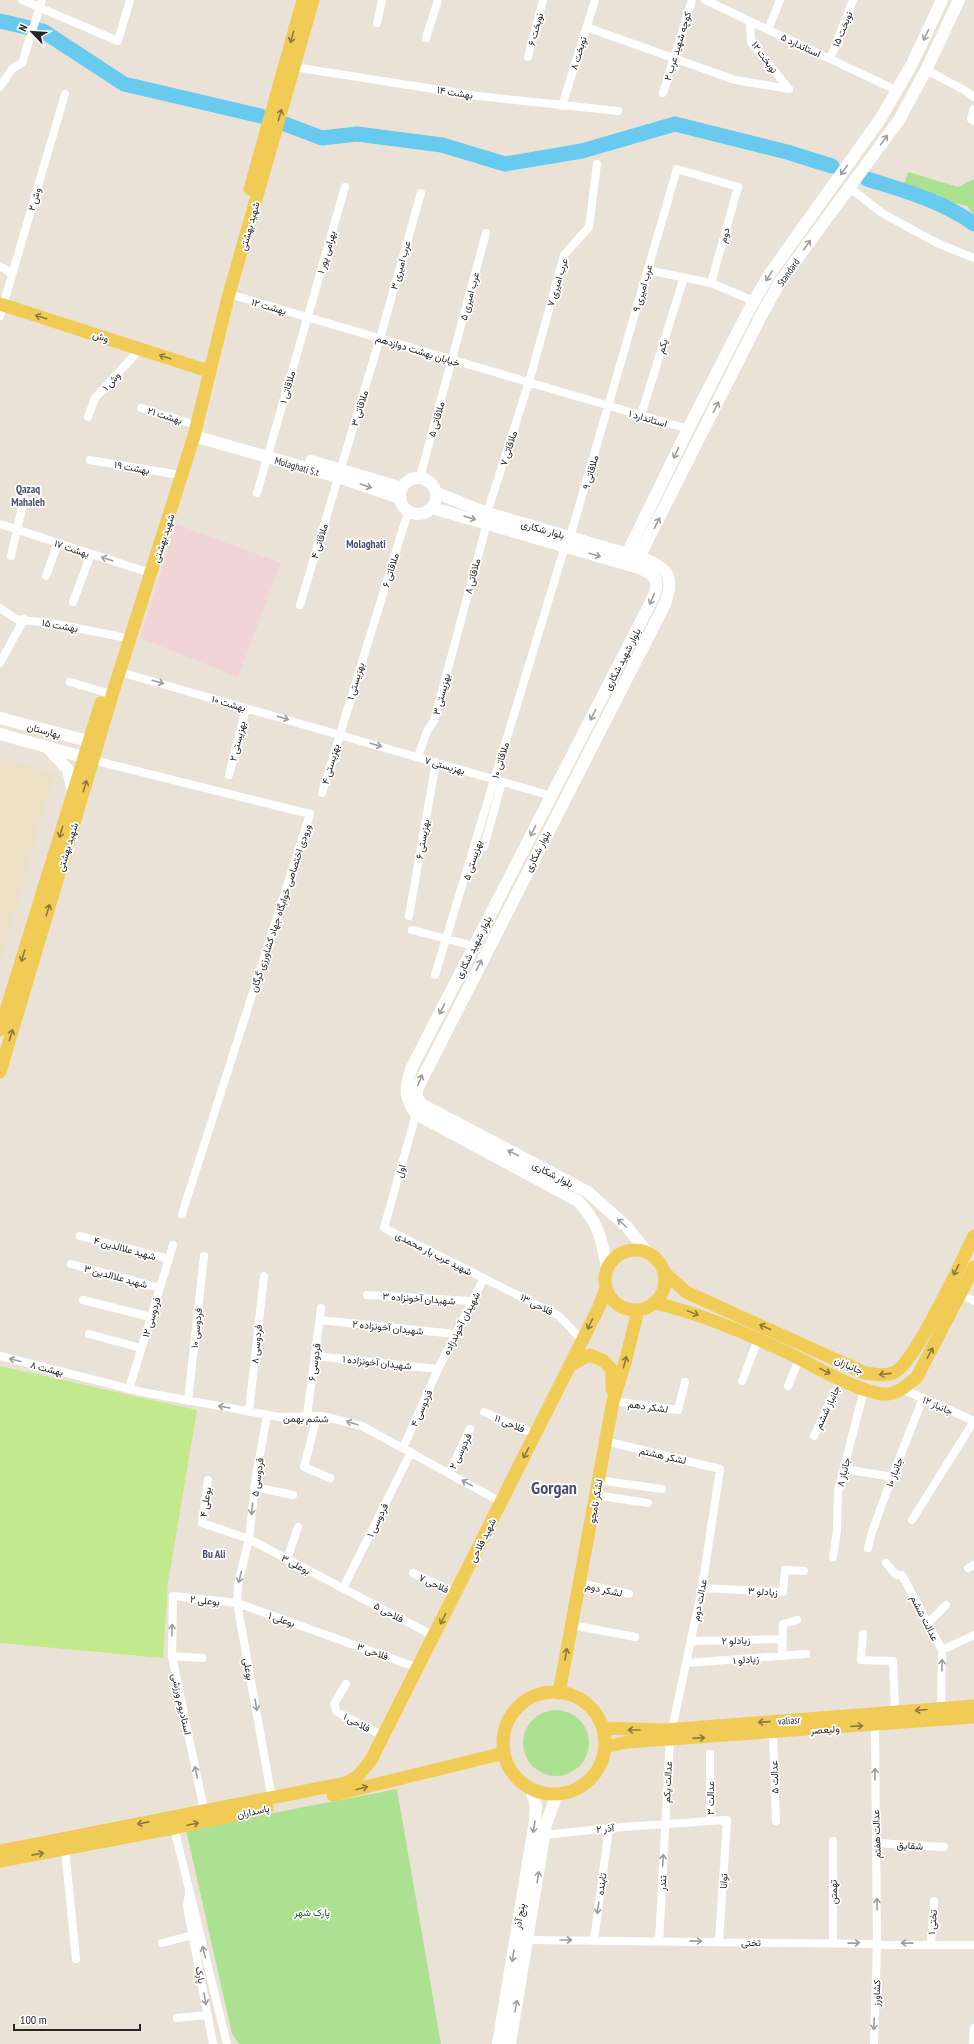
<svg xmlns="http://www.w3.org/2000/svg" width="974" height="2044" font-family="'PT Sans Narrow',Vazirmatn,sans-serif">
<rect width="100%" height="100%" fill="#eae2d7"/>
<!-- education -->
<path fill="#ece0c6" d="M0,758L54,774L0,961Z"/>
<!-- medical -->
<path fill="#f1d4d5" d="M176,524L281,563L238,677L140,638Z"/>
<!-- green -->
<path fill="#ade192" d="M908,172L958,187L974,179V215L967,206L902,190Z
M523 1743a33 33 0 1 1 66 0a33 33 0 1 1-66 0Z
M397,1789L441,2044H239L232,2034L186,1830Z"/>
<!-- pitch -->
<path fill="#c2e98e" d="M0,1366L197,1410L168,1582L163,1658L0,1643Z"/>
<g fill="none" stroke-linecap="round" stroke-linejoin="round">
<!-- river -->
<path stroke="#68caee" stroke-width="15" d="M0,21L43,31L124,84L261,116
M285,124L322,138L357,134L442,145L505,164L582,151L675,124L787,152L832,166
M867,179C905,191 942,201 974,224"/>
<!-- street -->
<path stroke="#fff" stroke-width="8" d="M22,0L118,41L130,0
M705,0L898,91
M750,21L751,42L789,89
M377,23L382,0
M586,27L735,80L789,89
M768,30L780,0
M426,38L438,0
M528,57L543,0
M830,59L853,0
M294,67L478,96L618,111
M926,70L966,91L974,97
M0,87L12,69L22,63L42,0
M663,93L692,0
M562,106L595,0
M974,109L971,119L974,121
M849,187L882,213L937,243L974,258
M0,266L12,274
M647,270L711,283L754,301
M229,294L688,429
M0,316L65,94
M141,408L189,423
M641,415L684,277
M88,417L95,398L140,349
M90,460L174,474
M420,477L486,233
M257,493L345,187
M487,513L529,382L564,255L589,227L597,164
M0,524L144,571
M570,537L677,169L738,187L711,283
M11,556L24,499
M46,576L58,543
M73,602L91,554
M300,605L380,338L421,193
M0,608L16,619L56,624L122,637
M0,663L24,619
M120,672L552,796
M70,682L104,692
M418,757L427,731L434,721L487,523
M93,760L310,814L182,1214
M229,775L246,708
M322,793L408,512
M484,847L502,782
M409,916L436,762
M412,930L474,946
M435,975L565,546
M416,1114L384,1228L559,1316L582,1340
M80,1236L169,1259
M71,1264L160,1288
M960,1294L974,1301
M367,1295L472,1301
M83,1300L151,1317
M320,1320L455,1334
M89,1334L141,1348
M0,1356L142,1392L279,1417L322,1416L362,1426L501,1502
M315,1356L438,1369
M742,1381L758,1339
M788,1386L799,1359
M129,1389L173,1245
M902,1389L974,1421
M188,1401L204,1256
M613,1401L678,1410L685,1382
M249,1412L264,1276
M484,1412L535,1434
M267,1415L256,1476L249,1539L238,1584L237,1603L272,1799
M307,1416L321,1308
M317,1416L304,1467L330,1478
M814,1436L841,1379
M605,1441L720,1469L702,1588L672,1729
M403,1448L438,1369L484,1278
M844,1469L892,1477
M449,1473L470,1429
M208,1480L202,1523L249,1539L434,1636
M598,1480L662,1489
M254,1487L293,1495
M595,1495L648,1503
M912,1520L974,1421
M868,1548L871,1535L892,1477L923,1398
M833,1557L837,1531L838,1491L864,1390
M287,1559L298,1527
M886,1563L896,1575H902L942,1650L941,1708
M968,1568L974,1565
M413,1573L456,1593
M579,1583L629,1594
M343,1588L411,1452
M702,1588L783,1592L785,1570L804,1571
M928,1623L946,1605
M572,1625L635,1637
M863,1634L861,1660L893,1661L895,1712
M691,1641L782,1639
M942,1650L974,1635
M172,1656L202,1658
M782,1656L783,1624L797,1620
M686,1663L806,1654
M346,1684L334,1704L337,1712L383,1736
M773,1733L776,1821
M204,1810L172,1656L173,1596L237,1603L418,1668
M710,1821L727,1820L719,1942
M174,1828L227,2044
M545,1835L609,1828L710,1821V1754
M833,1841V1943
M877,1843L944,1847
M65,1849L76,1959
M189,1893L187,1906L213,2044
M527,1940L974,1945
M594,1940L609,1828
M659,1941L670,1740
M162,1943L193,1935
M931,1944L934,1901
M177,2018L208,2015
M874,2044L877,1943L875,1725
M973,2044L974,2028"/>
<!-- secondary -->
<path stroke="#fff" stroke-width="12" d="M194,436L338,477L400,498
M311,461L402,488
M400 496a18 18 0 1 1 36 0a18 18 0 1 1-36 0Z
M437,493L487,513L645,559C670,569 674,579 665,604L417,1089V1098L423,1105L588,1192L627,1227L647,1252
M432,508L639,568C656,575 660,581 653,598L411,1069C405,1089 404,1096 416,1114L578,1201C600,1225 601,1238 607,1268
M627,554L688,429L750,308L769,275L881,118L912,64L942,0
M639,557L762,314L780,282L899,120L926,70L959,0
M0,718L88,741
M0,734L83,757
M48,748L68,770L73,792
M498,2044L535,1821L536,1806L531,1789
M510,2044L546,1824L557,1794"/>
<!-- primary -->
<path stroke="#f0cc56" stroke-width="13" d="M250,189L303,0
M0,304L202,369
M0,1030L101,703
M0,1072L113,692L194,436L229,294L313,0
M605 1280a30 30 0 1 1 60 0a30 30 0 1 1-60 0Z
M665,1273L686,1292L865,1373C875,1374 885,1377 895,1372C916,1361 961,1262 974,1236
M655,1303C703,1314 748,1334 792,1355C816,1367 860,1393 885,1394C897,1395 908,1384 917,1377L974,1267
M570,1365L590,1355L604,1361L612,1370V1390
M503 1743a51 51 0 1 1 102 0a51 51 0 1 1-102 0Z
M559,1693L613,1401L625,1363L638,1310
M603,1728L665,1730L974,1706
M605,1747L628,1742L974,1717
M333,1795L504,1753
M0,1851L346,1783L358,1776L371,1760L570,1365L598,1309L606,1288
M0,1861L174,1828L267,1808"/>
</g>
<!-- one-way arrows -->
<defs><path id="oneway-shaft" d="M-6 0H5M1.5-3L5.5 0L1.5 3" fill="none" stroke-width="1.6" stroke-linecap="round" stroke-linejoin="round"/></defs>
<g stroke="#9d9d9d">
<use href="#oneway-shaft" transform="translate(926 35) rotate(115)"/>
<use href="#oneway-shaft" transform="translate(884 140) rotate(-54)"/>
<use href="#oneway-shaft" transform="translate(844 170) rotate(126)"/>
<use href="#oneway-shaft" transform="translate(807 245) rotate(-54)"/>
<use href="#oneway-shaft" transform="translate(769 276) rotate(122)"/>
<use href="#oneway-shaft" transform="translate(716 407) rotate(-63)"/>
<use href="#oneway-shaft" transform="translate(676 453) rotate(116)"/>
<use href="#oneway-shaft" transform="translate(366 486) rotate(19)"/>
<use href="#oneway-shaft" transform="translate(470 518) rotate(16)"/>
<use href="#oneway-shaft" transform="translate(657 523) rotate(-63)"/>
<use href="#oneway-shaft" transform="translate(595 555) rotate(17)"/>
<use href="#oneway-shaft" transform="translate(107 559) rotate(-162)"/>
<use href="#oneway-shaft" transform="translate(652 599) rotate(114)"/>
<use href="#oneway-shaft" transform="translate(158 682) rotate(16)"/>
<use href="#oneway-shaft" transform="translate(593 715) rotate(117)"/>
<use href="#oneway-shaft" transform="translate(283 718) rotate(16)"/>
<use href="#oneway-shaft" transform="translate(376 745) rotate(16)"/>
<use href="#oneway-shaft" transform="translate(533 831) rotate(117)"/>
<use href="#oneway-shaft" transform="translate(479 965) rotate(-63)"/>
<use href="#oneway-shaft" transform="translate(442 1009) rotate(117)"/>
<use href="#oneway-shaft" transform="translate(420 1080) rotate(-68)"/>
<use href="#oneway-shaft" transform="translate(513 1153) rotate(-152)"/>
<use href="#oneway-shaft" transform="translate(622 1223) rotate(-138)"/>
<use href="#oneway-shaft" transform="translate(15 1360) rotate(-166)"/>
<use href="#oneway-shaft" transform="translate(224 1407) rotate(-170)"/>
<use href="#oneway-shaft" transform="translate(352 1423) rotate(-162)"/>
<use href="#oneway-shaft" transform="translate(467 1483) rotate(-151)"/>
<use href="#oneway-shaft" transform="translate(252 1509) rotate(96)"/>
<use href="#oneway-shaft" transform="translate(240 1577) rotate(104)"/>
<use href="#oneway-shaft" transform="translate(172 1630) rotate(-89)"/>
<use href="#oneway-shaft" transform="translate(942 1665) rotate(-89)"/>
<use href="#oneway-shaft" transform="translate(256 1705) rotate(80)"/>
<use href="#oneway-shaft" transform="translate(196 1772) rotate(-102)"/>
<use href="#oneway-shaft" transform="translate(875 1774) rotate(-90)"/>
<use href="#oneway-shaft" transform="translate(534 1827) rotate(99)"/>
<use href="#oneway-shaft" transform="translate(663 1860) rotate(-87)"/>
<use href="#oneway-shaft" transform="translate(538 1877) rotate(-81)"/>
<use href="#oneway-shaft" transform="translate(877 1904) rotate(-90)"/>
<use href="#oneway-shaft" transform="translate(598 1908) rotate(98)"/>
<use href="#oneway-shaft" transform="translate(566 1940)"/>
<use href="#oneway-shaft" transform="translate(696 1941) rotate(1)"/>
<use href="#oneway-shaft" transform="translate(854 1943) rotate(-1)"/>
<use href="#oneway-shaft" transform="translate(907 1943) rotate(-179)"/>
<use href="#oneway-shaft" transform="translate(204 1952) rotate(-104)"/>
<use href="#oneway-shaft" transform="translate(513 1956) rotate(100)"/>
<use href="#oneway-shaft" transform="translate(205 1999) rotate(80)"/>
<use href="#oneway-shaft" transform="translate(516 2006) rotate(-80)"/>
<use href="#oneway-shaft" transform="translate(874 2024) rotate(92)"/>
</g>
<g stroke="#8b793e">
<use href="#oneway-shaft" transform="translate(292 37) rotate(106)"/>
<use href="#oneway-shaft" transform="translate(280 115) rotate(-74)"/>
<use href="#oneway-shaft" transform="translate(41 317) rotate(-162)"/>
<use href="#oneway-shaft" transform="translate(165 357) rotate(-162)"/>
<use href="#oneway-shaft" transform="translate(85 786) rotate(-73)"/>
<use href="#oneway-shaft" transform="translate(61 832) rotate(107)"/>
<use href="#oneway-shaft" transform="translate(48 910) rotate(-73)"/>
<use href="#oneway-shaft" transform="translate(23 956) rotate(107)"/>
<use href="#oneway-shaft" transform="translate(11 1035) rotate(-73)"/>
<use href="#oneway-shaft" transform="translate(956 1270) rotate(117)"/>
<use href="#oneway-shaft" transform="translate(693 1313) rotate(22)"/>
<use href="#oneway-shaft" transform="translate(590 1324) rotate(116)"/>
<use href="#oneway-shaft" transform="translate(765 1327) rotate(-156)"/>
<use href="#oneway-shaft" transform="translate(930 1353) rotate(-62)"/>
<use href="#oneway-shaft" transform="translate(625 1362) rotate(-75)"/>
<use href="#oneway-shaft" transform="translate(825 1371) rotate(26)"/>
<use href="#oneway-shaft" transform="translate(885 1374) rotate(174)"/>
<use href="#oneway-shaft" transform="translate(526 1453) rotate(117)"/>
<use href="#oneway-shaft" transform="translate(443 1619) rotate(117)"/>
<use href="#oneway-shaft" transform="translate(566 1654) rotate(-80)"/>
<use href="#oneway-shaft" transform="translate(921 1710) rotate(175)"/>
<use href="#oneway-shaft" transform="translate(764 1722) rotate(176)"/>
<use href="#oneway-shaft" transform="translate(857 1726) rotate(-4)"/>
<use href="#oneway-shaft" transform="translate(634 1730) rotate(180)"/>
<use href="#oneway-shaft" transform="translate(699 1738) rotate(-4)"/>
<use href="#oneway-shaft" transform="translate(362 1788) rotate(-14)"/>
<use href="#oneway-shaft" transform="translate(143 1823) rotate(169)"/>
<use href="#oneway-shaft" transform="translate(193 1824) rotate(-12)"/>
<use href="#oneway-shaft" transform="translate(38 1854) rotate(-11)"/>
</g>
<g text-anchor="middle" stroke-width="3.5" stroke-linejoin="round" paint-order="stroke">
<!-- street labels -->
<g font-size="10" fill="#262626" stroke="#fff">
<text transform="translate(535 29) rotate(-75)" y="4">نوبخت ۶</text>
<text transform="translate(842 29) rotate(-68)" y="4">۱۵ نوبخت</text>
<text transform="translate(801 45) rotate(25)" y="4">۵ استاندارد</text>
<text transform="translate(677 46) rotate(-73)" y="4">کوچه شهید عرب ۲</text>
<text transform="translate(578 53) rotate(-73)" y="4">۸ نوبخت</text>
<text transform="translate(765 57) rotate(54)" y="4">نوبخت ۱۲</text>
<text transform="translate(455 92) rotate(9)" y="4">بهشت ۱۴</text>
<text transform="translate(34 199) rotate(-74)" y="4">وش ۲</text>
<text transform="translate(249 226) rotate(-74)" y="4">شهید بهشتی</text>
<text transform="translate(724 235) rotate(-74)" y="4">دوم</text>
<text transform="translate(326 252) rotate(-74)" y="4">۱ بهرامی پور</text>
<text transform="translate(400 265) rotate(-74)" y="4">۳ عرب امیری</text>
<text transform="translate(788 272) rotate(-55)" y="4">Standard</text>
<text transform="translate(557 282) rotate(-73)" y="4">۷ عرب امیری</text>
<text transform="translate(642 288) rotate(-74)" y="4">۹ عرب امیری</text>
<text transform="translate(469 296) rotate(-75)" y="4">۵ عرب امیری</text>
<text transform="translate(269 306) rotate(16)" y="4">۱۲ بهشت</text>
<text transform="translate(101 336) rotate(18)" y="4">وش</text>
<text transform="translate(662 346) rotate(-73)" y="4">یکم</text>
<text transform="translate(418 350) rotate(17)" y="4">خیابان بهشت دوازدهم</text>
<text transform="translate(111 381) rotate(-48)" y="4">وش ۱</text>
<text transform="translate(287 387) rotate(-74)" y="4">ملاقاتی ۱</text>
<text transform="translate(359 408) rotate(-73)" y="4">ملاقاتی ۳</text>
<text transform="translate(165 415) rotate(17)" y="4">بهشت ۲۱</text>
<text transform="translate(648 418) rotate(16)" y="4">استاندارد ۱</text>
<text transform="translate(436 419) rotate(-74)" y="4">ملاقاتی ۵</text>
<text transform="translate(508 448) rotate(-72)" y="4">۷ ملاقاتی</text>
<text transform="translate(297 466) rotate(16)" y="4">Molaghati S.t</text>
<text transform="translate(132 467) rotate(10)" y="4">بهشت ۱۹</text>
<text transform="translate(590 472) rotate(-74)" y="4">ملاقاتی ۹</text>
<text transform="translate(543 529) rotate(16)" y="4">بلوار شکاری</text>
<text transform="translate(163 538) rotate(-72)" y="4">شهید بهشتی</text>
<text transform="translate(319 541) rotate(-73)" y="4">ملاقاتی ۴</text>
<text transform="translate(72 548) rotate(18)" y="4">بهشت ۱۷</text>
<text transform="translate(390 570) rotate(-73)" y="4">۶ ملاقاتی</text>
<text transform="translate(472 576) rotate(-75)" y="4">ملاقاتی ۸</text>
<text transform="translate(60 625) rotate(10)" y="4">بهشت ۱۵</text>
<text transform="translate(622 659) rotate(-63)" y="4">بلوار شهید شکاری</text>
<text transform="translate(355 681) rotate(-73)" y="4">بهزیستی ۱</text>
<text transform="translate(441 694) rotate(-75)" y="4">۳ بهزیستی</text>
<text transform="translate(229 703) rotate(16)" y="4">بهشت ۱۰</text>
<text transform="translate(44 730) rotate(15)" y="4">بهارستان</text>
<text transform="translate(237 741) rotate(-76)" y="4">۲ بهزیستی</text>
<text transform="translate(500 760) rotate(-73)" y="4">۱۰ ملاقاتی</text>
<text transform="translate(330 764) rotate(-74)" y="4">بهزیستی ۴</text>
<text transform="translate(445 765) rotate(16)" y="4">۷ بهزیستی</text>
<text transform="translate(422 839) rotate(-80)" y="4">بهزیستی ۶</text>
<text transform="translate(67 847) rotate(-73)" y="4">شهید بهشتی</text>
<text transform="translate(537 851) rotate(-63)" y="4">بلوار شکاری</text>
<text transform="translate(472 860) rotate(-72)" y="4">۵ بهزیستی</text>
<text transform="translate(280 908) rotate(-72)" y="4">ورودی اختصاصی خوابگاه جهاد کشاورزی گرگان</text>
<text transform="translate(473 947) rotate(-63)" y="4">بلوار شهید شکاری</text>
<text transform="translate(400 1171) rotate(-74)" y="4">اول</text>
<text transform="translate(553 1174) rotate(28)" y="4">بلوار شکاری</text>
<text transform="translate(125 1248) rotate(15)" y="4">۴ شهید علاالدین</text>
<text transform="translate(434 1253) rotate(27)" y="4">شهید عرب یار محمدی</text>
<text transform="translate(116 1276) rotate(15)" y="4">۳ شهید علاالدین</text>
<text transform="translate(419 1298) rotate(4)" y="4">۳ شهیدان آخونزاده</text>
<text transform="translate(537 1304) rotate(27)" y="4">۱۳ فلاحی</text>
<text transform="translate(151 1317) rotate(-73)" y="4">۱۲ فردوسی</text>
<text transform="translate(461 1323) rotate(-63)" y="4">شهیدان آخوندزاده</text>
<text transform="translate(388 1327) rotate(6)" y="4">۲ شهیدان آخونزاده</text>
<text transform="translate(196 1328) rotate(-84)" y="4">۱۰ فردوسی</text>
<text transform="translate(256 1344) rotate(-84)" y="4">۸ فردوسی</text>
<text transform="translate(314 1362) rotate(-82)" y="4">۶ فردوسی</text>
<text transform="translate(377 1362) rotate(6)" y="4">۱ شهیدان آخونزاده</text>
<text transform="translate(849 1365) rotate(24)" y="4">جانبازان</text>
<text transform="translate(47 1368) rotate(14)" y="4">۸ بهشت</text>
<text transform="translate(938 1405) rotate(24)" y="4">۱۲ جانباز</text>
<text transform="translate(648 1406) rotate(8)" y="4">لشکر دهم</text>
<text transform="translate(827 1407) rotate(-65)" y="4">جانباز ششم</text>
<text transform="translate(421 1408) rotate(-66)" y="4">۴ فردوسی</text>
<text transform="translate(306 1418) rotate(1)" y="4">ششم بهمن</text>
<text transform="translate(510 1423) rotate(23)" y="4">۱۱ فلاحی</text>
<text transform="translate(460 1451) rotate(-64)" y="4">۲ فردوسی</text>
<text transform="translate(663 1455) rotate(13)" y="4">لشکر هشتم</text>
<text transform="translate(843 1472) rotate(-76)" y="4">جانباز ۸</text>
<text transform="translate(894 1472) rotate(-69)" y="4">۱۰ جانباز</text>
<text transform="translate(257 1477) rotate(-82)" y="4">۵ فردوسی</text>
<text transform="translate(595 1501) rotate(-80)" y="4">لشکر نامجو</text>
<text transform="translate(205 1502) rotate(-82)" y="4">۴ بوعلی</text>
<text transform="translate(377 1520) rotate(-64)" y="4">۱ فردوسی</text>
<text transform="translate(482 1540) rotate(-63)" y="4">شهید فلاحی</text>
<text transform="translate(296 1564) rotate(28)" y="4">۳ بوعلی</text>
<text transform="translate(434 1583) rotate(25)" y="4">۷ فلاحی</text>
<text transform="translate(604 1589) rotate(12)" y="4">لشکر دوم</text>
<text transform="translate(763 1591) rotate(3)" y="4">زیادلو ۳</text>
<text transform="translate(205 1600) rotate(6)" y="4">۲ بوعلی</text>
<text transform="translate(699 1600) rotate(-79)" y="4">عدالت دوم</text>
<text transform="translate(389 1612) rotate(28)" y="4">۵ فلاحی</text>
<text transform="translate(925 1618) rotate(63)" y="4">عدالت ششم</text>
<text transform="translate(282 1619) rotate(19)" y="4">۱ بوعلی</text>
<text transform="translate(736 1640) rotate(-2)" y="4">زیادلو ۲</text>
<text transform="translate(373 1651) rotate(20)" y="4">۳ فلاحی</text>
<text transform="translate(746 1659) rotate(-5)" y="4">زیادلو ۱</text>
<text transform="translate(249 1669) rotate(80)" y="4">بوعلی</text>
<text transform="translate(182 1704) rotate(78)" y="4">استادیوم ورزشی</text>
<text transform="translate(789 1720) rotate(-4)" y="4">valiasr</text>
<text transform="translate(357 1722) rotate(28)" y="4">۱ فلاحی</text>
<text transform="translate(825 1729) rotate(-4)" y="4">ولیعصر</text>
<text transform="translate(774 1777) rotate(-92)" y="4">عدالت ۵</text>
<text transform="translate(667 1782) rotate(-87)" y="4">عدالت یکم</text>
<text transform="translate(710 1798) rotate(-90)" y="4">عدالت ۳</text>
<text transform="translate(253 1811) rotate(-12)" y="4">پاسداران</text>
<text transform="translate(605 1828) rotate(-5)" y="4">۲ آذر</text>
<text transform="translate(876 1834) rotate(-92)" y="4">عدالت هفتم</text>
<text transform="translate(910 1845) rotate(4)" y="4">شقایق</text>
<text transform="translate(723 1881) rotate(-86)" y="4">توانا</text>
<text transform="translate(662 1883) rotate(-87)" y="4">تندر</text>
<text transform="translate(601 1884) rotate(-82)" y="4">تابنده</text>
<text transform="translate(833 1892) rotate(-91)" y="4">تهمتن</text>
<text transform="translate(519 1916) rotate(-80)" y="4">پنج آذر</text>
<text transform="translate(932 1922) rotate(-86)" y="4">۱ تختی</text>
<text transform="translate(751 1942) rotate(1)" y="4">تختی</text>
<text transform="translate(201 1975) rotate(80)" y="4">پارک</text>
<text transform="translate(876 1993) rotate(-88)" y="4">کشاورز</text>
</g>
<!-- park labels -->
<g font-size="10" fill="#286118" stroke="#fff">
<text x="312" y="1916">پارک شهر</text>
</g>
<!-- neighbourhood labels -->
<g font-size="11" font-weight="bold" fill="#485076" stroke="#fff">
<text x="28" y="493">Qazaq<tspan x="28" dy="13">Mahaleh</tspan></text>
<text x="366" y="548">Molaghati</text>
<text x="214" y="1558">Bu Ali</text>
</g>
<!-- town labels -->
<g font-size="18" font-weight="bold" fill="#485076" stroke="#fff">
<text x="554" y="1494">Gorgan</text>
</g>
</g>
<!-- north arrow -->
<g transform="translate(32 32) rotate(295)" stroke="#ffffff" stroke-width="3" paint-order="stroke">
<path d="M0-3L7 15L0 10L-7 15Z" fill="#262626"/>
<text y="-6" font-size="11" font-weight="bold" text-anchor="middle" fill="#262626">N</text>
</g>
<!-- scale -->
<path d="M14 2024v6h126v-6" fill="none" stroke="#262626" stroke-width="2"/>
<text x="20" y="2024" font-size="12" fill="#262626" stroke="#ffffff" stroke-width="3" paint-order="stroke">100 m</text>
</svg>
